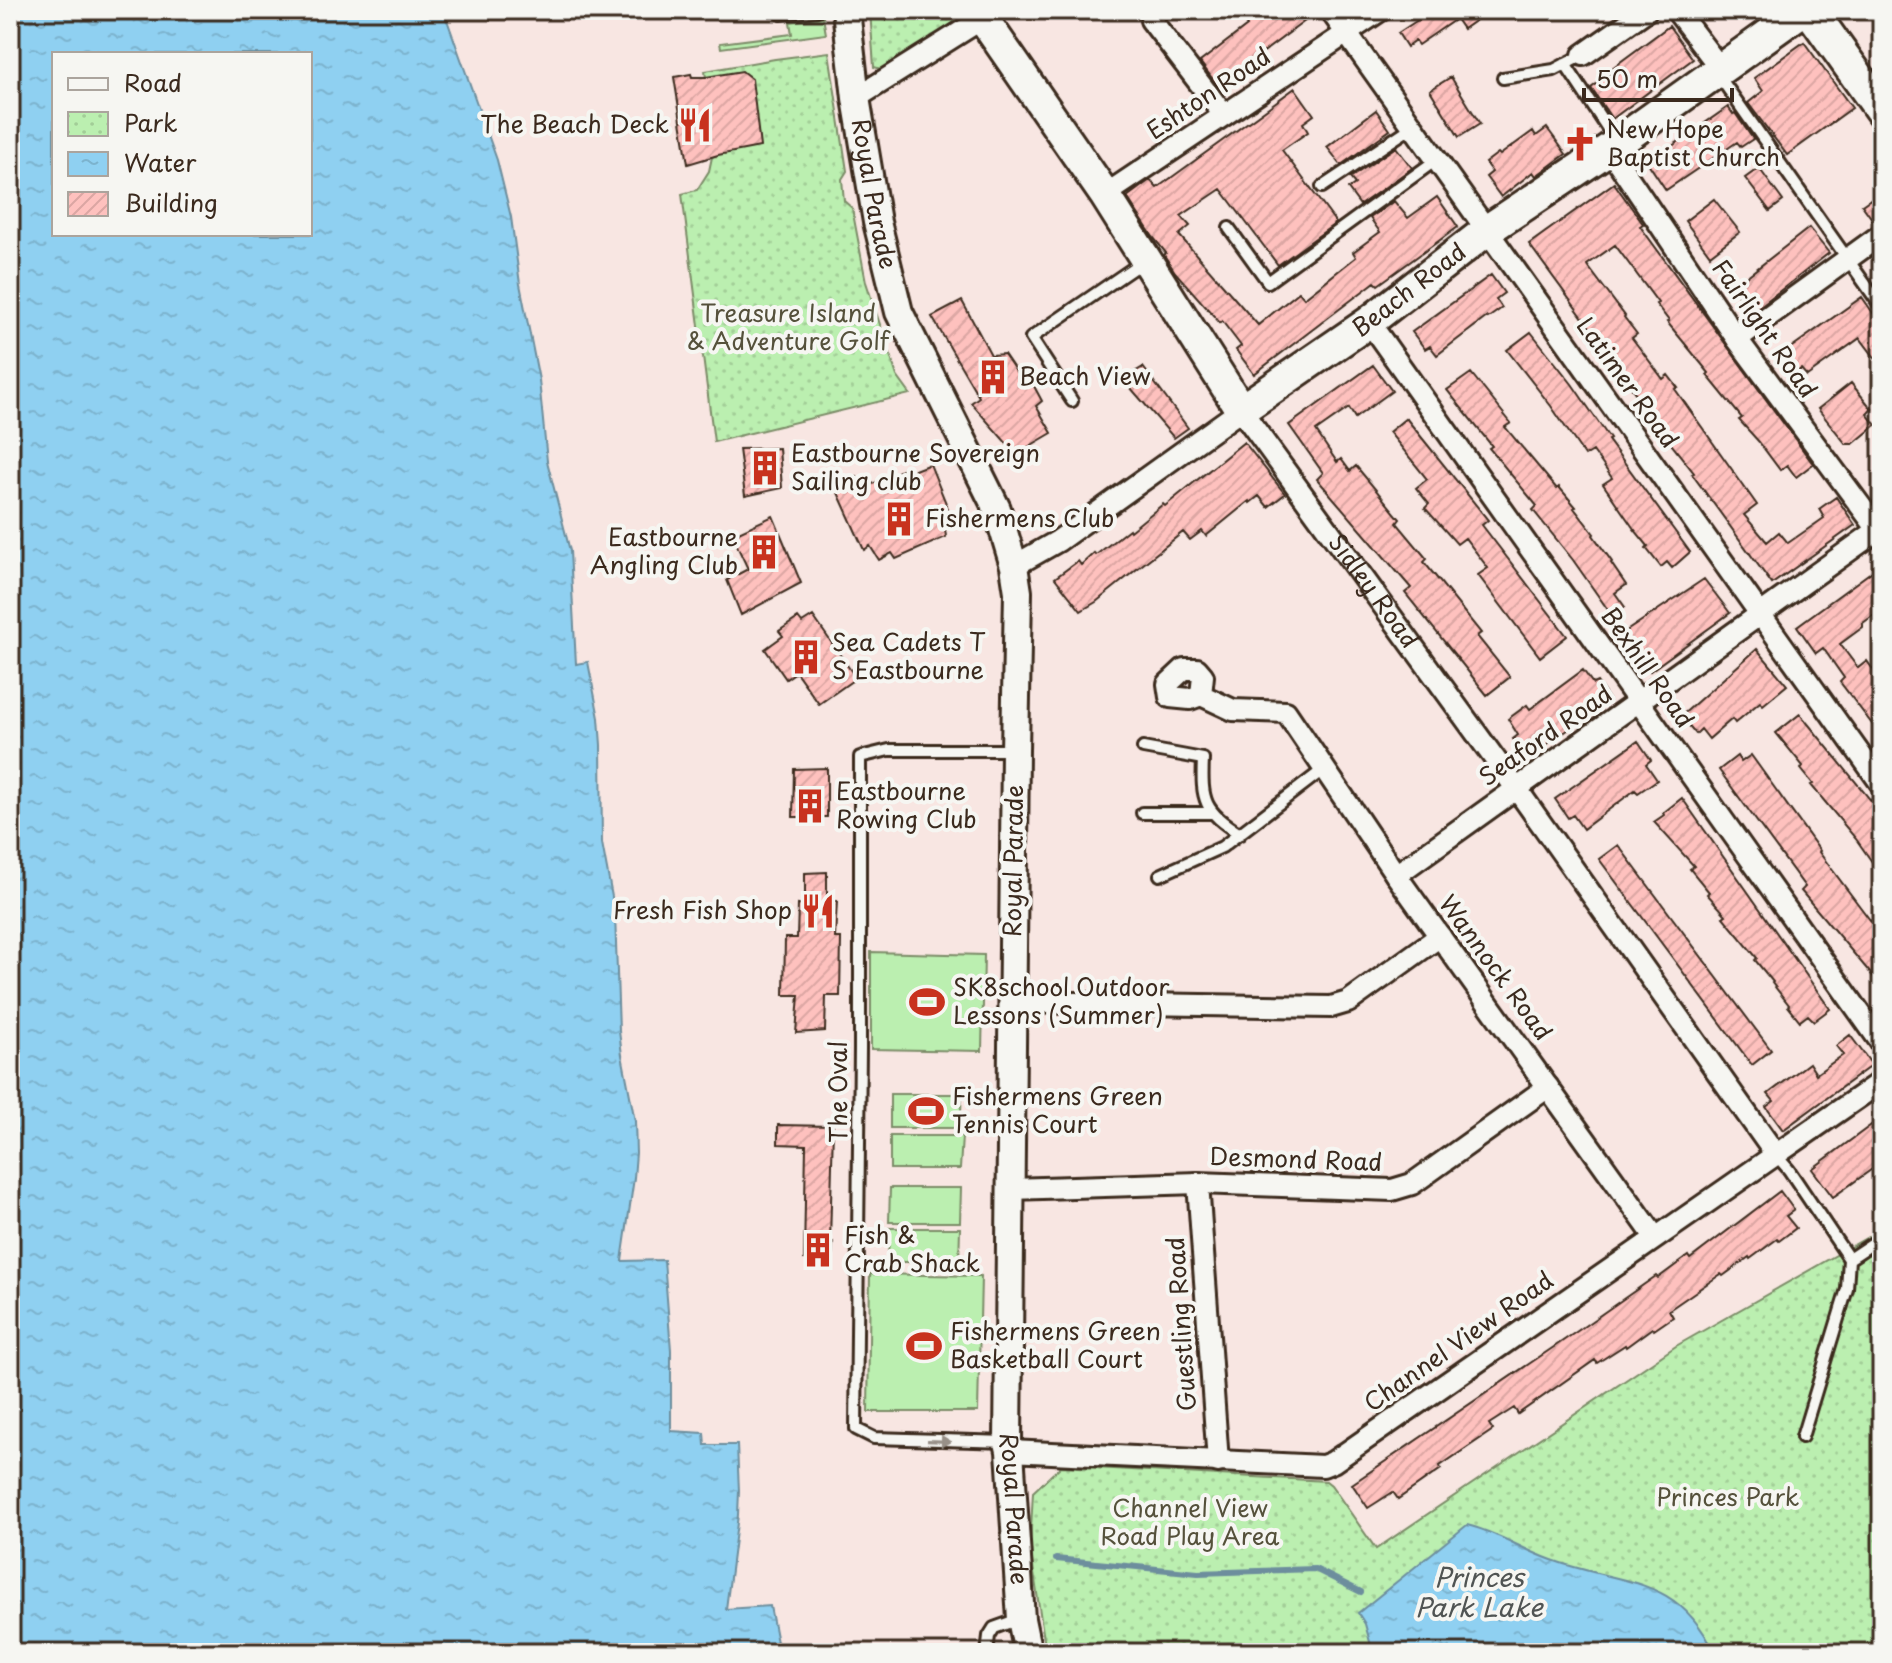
<svg xmlns="http://www.w3.org/2000/svg" width="1892" height="1663" font-family="'Playpen Sans',sans-serif">
<defs>
<pattern id="park-dots" width="8" height="8" patternUnits="userSpaceOnUse" patternTransform="scale(2)"><rect width="8" height="8" fill="#bbefb0"/><path d="M2 2h.1M6 6h.1" fill="none" stroke="#a2cd97" stroke-width="1.8" stroke-linecap="round"/></pattern>
<pattern id="water-ripples" width="26" height="14" patternUnits="userSpaceOnUse" patternTransform="scale(2)"><rect width="26" height="14" fill="#8fd0f1"/><path d="M2 4q2-2 4 0t4 0M15 11q2-2 4 0t4 0" fill="none" stroke="#7cb3ce"/></pattern>
<pattern id="building-hatch" width="6" height="6" patternUnits="userSpaceOnUse" patternTransform="scale(2)"><rect width="6" height="6" fill="#fec1be"/><path d="M-1 1l2-2M0 6l6-6M5 7l2-2" fill="none" stroke="#dba6a3"/></pattern>
</defs>
<rect width="100%" height="100%" fill="#f8e6e2"/>
<filter id="ink" filterUnits="userSpaceOnUse"><feTurbulence type="fractalNoise" baseFrequency=".0125" numOctaves="2"/><feDisplacementMap in="SourceGraphic" scale="16" xChannelSelector="R" yChannelSelector="G"/><feConvolveMatrix kernelMatrix="1 2 1 2 8 2 1 2 1" color-interpolation-filters="sRGB"/></filter>
<g filter="url(#ink)">
<!-- grass -->
<path fill="#bbefb0" stroke="#7b8c67" stroke-width="2" d="M823,17L826,34L721,48L720,43L792,34L790,22Z
M871,952L984,955L982,1051L871,1049Z
M890,1094H962L960,1128H890Z
M890,1136H962L960,1169H890Z
M890,1188H961L960,1222H889Z
M889,1228H960L959,1262H888Z
M870,1274L981,1276L978,1412H868Z"/>
<!-- park -->
<path fill="url(#park-dots)" stroke="#7b8c67" stroke-width="2" d="M870,10H961L966,21L888,71L874,67Z
M829,52L847,171L842,179L844,201L852,208L866,282L897,376L910,394L714,442L682,194L697,190L709,171L712,157L717,155L705,71L775,59Z
M1882,1229V1653H1046L1030,1547L1033,1492L1061,1466L1326,1481L1331,1485L1376,1549L1676,1346Z"/>
<!-- water -->
<path fill="url(#water-ripples)" stroke="#6d8e9d" stroke-width="2" fill-rule="evenodd" d="M10,10H443L446,17L497,160L511,217L520,284L539,380L547,461L570,551L576,664L588,662L599,718L601,745L602,843L615,913L619,1031L622,1055L635,1121L636,1153L634,1178L622,1261L664,1260L671,1350V1431L704,1433L705,1445H737L739,1491L738,1515L726,1609L770,1606L779,1653H10ZM54,54H310V234H54Z
M1467,1525C1497,1532 1523,1550 1552,1560C1623,1586 1676,1573 1715,1653H1373L1365,1624L1358,1613Z"/>
<g fill="none" stroke-linecap="round" stroke-linejoin="round">
<!-- stream -->
<path stroke="#6d8e9d" stroke-width="6" d="M1056,1559L1198,1573L1315,1569L1361,1592"/>
</g>
<!-- building -->
<path fill="url(#building-hatch)" stroke="#3b2a1e" stroke-width="2" d="M1235,10H1317V12L1218,86L1200,62L1247,26Z
M1433,10H1490L1463,29L1456,19L1418,45L1415,41L1407,47L1398,33Z
M1669,26L1693,59L1612,119L1591,88L1610,74L1608,71Z
M1804,42L1852,108L1787,155L1748,103L1763,91L1754,78Z
M742,71L752,79L760,147L718,155L688,164L674,77L691,74L692,77H706Z
M1451,77L1480,124L1459,137L1430,90Z
M1295,88L1314,115L1303,123L1308,132L1282,150L1336,223L1278,265L1221,189L1181,216L1190,226L1179,235L1258,325L1299,292L1304,298L1356,257L1353,252L1380,232L1370,218L1394,201L1408,218L1437,197L1458,227L1378,285L1375,282L1254,374L1236,350L1241,346L1222,321L1220,323L1175,272L1164,255L1166,253L1153,237L1127,197L1150,180L1157,188Z
M1728,107L1733,114L1735,113L1753,139L1741,147L1737,142L1666,190L1648,163Z
M1376,110L1390,130L1341,165L1327,147Z
M1547,128L1566,154L1536,176L1533,172L1501,197L1486,177L1492,172L1485,163L1498,153L1500,155L1533,131L1536,136Z
M1396,147L1412,168L1360,205L1348,189L1355,184L1350,178Z
M1759,168L1783,201L1770,211L1745,178Z
M1614,183L1643,224L1640,226L1813,464L1796,477L1787,465L1780,470L1759,442L1739,420L1742,418L1707,375L1709,373L1667,322L1669,321L1656,304L1658,303L1615,245L1587,265L1625,316L1624,317L1637,334L1632,338L1663,379L1668,375L1678,388L1675,389L1757,505L1744,515L1767,542L1779,532L1788,543L1824,518L1819,509L1836,497L1855,525L1772,584L1692,474L1694,473L1653,421L1655,420L1648,410L1641,415L1634,407L1641,401L1611,360L1613,359L1529,244Z
M1882,191V221L1875,223L1862,205Z
M1714,199L1740,232L1710,255L1685,221Z
M1809,228L1829,253L1751,313L1732,288Z
M1491,275L1504,293L1496,299L1502,308L1488,318L1487,317L1437,355L1430,346L1425,349L1412,332Z
M1862,297L1882,326V367L1860,338L1807,376L1801,369L1794,373L1782,354Z
M962,301L991,355L1004,354L1021,379L1028,375L1042,401L1036,406L1052,433L1016,454L971,403L979,397L932,317Z
M1531,332L1572,384L1610,439L1608,440L1690,552L1672,568L1667,562L1661,567L1646,548L1648,546L1634,529L1603,484L1612,478L1593,451L1585,456L1551,406L1507,350Z
M1373,365L1392,391L1355,418L1349,408L1316,431L1337,462L1341,459L1350,471L1356,466L1400,519L1397,523L1427,559L1424,562L1481,633L1477,636L1510,677L1487,695L1405,593L1411,588L1317,479L1323,473L1289,425Z
M1143,367L1188,428L1174,438L1123,379Z
M1471,373L1511,423L1505,427L1557,489L1559,487L1576,507L1574,508L1594,534L1593,535L1612,562L1611,563L1626,585L1615,593L1625,607L1613,617L1573,560L1533,510L1537,506L1489,448L1492,446L1447,390Z
M1851,383L1872,409L1867,414L1876,425L1853,444H1846L1818,409Z
M1406,418L1488,520L1482,525L1567,636L1540,657L1478,575L1488,568L1465,538L1457,544L1425,508L1429,504L1416,488L1427,479L1389,432Z
M1244,442L1285,494L1268,507L1259,496L1250,503L1249,501L1206,536L1202,531L1190,540L1183,532L1096,602L1081,611L1055,578L1078,561L1081,565L1094,553L1096,555L1129,529L1130,531L1163,504L1165,506Z
M779,448L782,488L745,496L739,449Z
M930,464L949,511L946,512L952,526L945,529L946,537L896,559L892,553L879,560L870,546L864,550L835,486L857,477L862,489L904,469L907,473Z
M773,516L801,583L741,615L727,580L748,569L732,535Z
M1882,564V609L1863,623V627L1840,644L1858,668L1867,661L1882,682V737L1840,682L1844,678L1823,648L1816,653L1797,626Z
M1704,579L1730,613L1650,671L1622,634Z
M813,616L856,678L819,704L796,672L786,679L765,649L783,636L779,631L798,618L802,623Z
M1757,649L1787,685L1763,705L1760,702L1735,723L1732,719L1709,739L1701,729L1696,734L1681,716Z
M1583,670L1593,684L1597,682L1610,701L1527,758L1513,739L1518,735L1508,719L1527,705L1530,709Z
M1800,714L1882,814V876L1856,839L1811,785L1813,784L1801,769L1803,766L1776,733Z
M1638,741L1651,760L1646,764L1657,780L1638,793L1635,790L1583,829L1573,815L1568,818L1555,799Z
M1751,755L1820,851L1819,852L1882,936V987L1801,891L1805,887L1719,770L1737,756L1741,762Z
M827,768V817H793L794,769Z
M1682,798L1830,1009L1814,1021L1808,1015L1800,1021L1788,1006L1789,1005L1772,983L1773,982L1755,960L1757,958L1723,917L1726,915L1707,894L1709,892L1690,869L1694,866L1654,822L1664,815L1663,813Z
M1618,845L1771,1050L1752,1065L1599,859Z
M827,872V901H837L835,938H841L840,996H826L825,1031L796,1033L799,995H784L785,938H797L798,905L805,906V873Z
M1850,1035L1872,1065L1783,1130L1766,1107L1774,1101L1768,1094L1809,1063L1816,1074L1843,1055L1836,1046Z
M1882,1117V1162L1833,1197L1812,1169Z
M778,1125L833,1126L830,1242H833L832,1260L804,1259L806,1145L778,1144Z
M1780,1191L1794,1210L1786,1216L1796,1228L1779,1241L1777,1239L1750,1259L1749,1257L1723,1276L1721,1274L1669,1310L1673,1317L1654,1330L1652,1328L1626,1347L1625,1345L1597,1363L1595,1360L1518,1414L1514,1408L1489,1424L1493,1430L1440,1466L1441,1469L1398,1499L1393,1492L1368,1508L1352,1484L1576,1332L1656,1276L1658,1278L1688,1256L1690,1259Z"/>
<g fill="none" stroke-linecap="round" stroke-linejoin="round">
<!-- service casing -->
<g stroke="#3b2a1e" stroke-width="16">
<path id="service" d="M781,14L818,10
M1565,64L1616,141
M1719,76L1882,308
M1503,78L1554,70L1583,55
M1322,187L1412,127
M1229,228L1268,282L1436,160
M1072,401L1031,338L1142,262
M1143,748L1203,759C1201,801 1204,811 1240,834
M1142,813H1213
M1160,875L1222,847L1324,769
M1776,1155L1789,1170L1849,1259
M1802,1437L1847,1289L1849,1259L1882,1237
M1008,1442L874,1438L856,1429L860,1049V757L889,750H1013
M987,1653L989,1636L994,1628L1019,1619"/>
</g>
<!-- minor casing -->
<g stroke="#3b2a1e" stroke-width="26">
<g id="minor">
<path d="M1330,10L1882,785"/>
<path d="M1676,10L1720,68"/>
<path d="M1151,20L1224,115"/>
<path d="M1583,55L1647,10"/>
<path d="M856,98L996,10"/>
<path d="M1609,149L1737,339L1882,535"/>
<path d="M1105,195L1381,10"/>
<path d="M1369,322L1882,1044"/>
<path d="M1737,339L1882,234"/>
<path id="s1" d="M1014,566L1058,541L1241,410L1516,788L1776,1155"/>
<path d="M1201,695L1190,699L1170,697L1168,684L1184,669H1197L1203,676L1201,695L1233,710L1286,712L1396,875L1655,1237"/>
<path d="M1396,875L1882,527"/>
<path d="M1012,1002L1331,1007L1348,1002L1440,936"/>
<path d="M1198,1183L1218,1462"/>
<path d="M1011,1189L1198,1183L1392,1190L1412,1184L1548,1087"/>
<path d="M1010,1451L1323,1466L1333,1462L1882,1081"/>
</g>
</g>
<!-- tertiary casing -->
<g stroke="#3b2a1e" stroke-width="32">
<g id="tertiary">
<path id="s2" d="M846,10L856,98L877,222L899,312L997,509L1014,566L1018,592L1015,750L1008,1442L1010,1451L1021,1619L1028,1653"/>
</g>
</g>
<!-- secondary casing -->
<g stroke="#3b2a1e" stroke-width="36">
<g id="secondary">
<path id="s3" d="M977,10L1105,195L1241,410L1369,322L1486,231L1609,149L1803,10"/>
</g>
</g>
<!-- primary casing -->
<g stroke="#3b2a1e" stroke-width="38">
<path id="primary" d="M1810,10L1882,111"/>
</g>
<!-- service -->
<use href="#service" stroke="#f6f6f2" stroke-width="10"/>
<!-- minor -->
<use href="#minor" stroke="#f6f6f2" stroke-width="20"/>
<!-- tertiary -->
<use href="#tertiary" stroke="#f6f6f2" stroke-width="26"/>
<!-- secondary -->
<use href="#secondary" stroke="#f6f6f2" stroke-width="30"/>
<!-- primary -->
<use href="#primary" stroke="#f6f6f2" stroke-width="32"/>
</g>
<!-- one-way arrows -->
<defs><path id="oneway-solid" d="M-6-.8H1V-3.2L6.5 0L1 3.2V.8H-6Z" transform="scale(2)"/></defs>
<use fill="#989088" href="#oneway-solid" transform="translate(939 1441) rotate(2)"/>
</g>
<!-- icons -->
<defs>
<g id="restaurant-bare" transform="scale(2.76)"><path d="M-5-6h1v4h1v-4h1v4h1v-4h1v5L-1.5 .5V6h-2V.5L-5-1ZM5-6V6H3V1.5H1.5Q1.5-4 5-6Z" fill="#c8321e" stroke="#f6f6f2" stroke-width="2.5" paint-order="stroke"/></g>
<g id="church-bare" transform="scale(2.76)"><path d="M-1.2-6h2.4v3.5h3.3v2.4h-3.3V6h-2.4V-.1h-3.3v-2.4h3.3Z" fill="#c8321e" stroke="#f6f6f2" stroke-width="2.5" paint-order="stroke"/></g>
<g id="building-bare" transform="scale(2.76)"><path d="M-4-6H4V6H1V3H-1V6H-4ZM-2.5-4.3h1.7v1.8h-1.7ZM.8-4.3h1.7v1.8H.8ZM-2.5-1h1.7V.8h-1.7ZM.8-1h1.7V.8H.8Z" fill="#c8321e" stroke="#f6f6f2" stroke-width="2.5" paint-order="stroke"/></g>
<g id="stadium-bare" transform="scale(2.76)"><path d="M0-5a6.5 5 0 1 0 0 10a6.5 5 0 1 0 0-10ZM-3.5-1.8h7v3.6h-7Z" fill="#c8321e" stroke="#f6f6f2" stroke-width="2.5" paint-order="stroke"/></g>
</defs>
<g fill-rule="evenodd">
<use href="#restaurant-bare" x="695" y="125"/>
<use href="#church-bare" x="1580" y="144"/>
<use href="#building-bare" x="993" y="377"/>
<use href="#building-bare" x="765" y="468"/>
<use href="#building-bare" x="899" y="519"/>
<use href="#building-bare" x="764" y="552"/>
<use href="#building-bare" x="806" y="657"/>
<use href="#building-bare" x="810" y="806"/>
<use href="#restaurant-bare" x="818" y="911"/>
<use href="#stadium-bare" x="927" y="1002"/>
<use href="#stadium-bare" x="926" y="1111"/>
<use href="#building-bare" x="818" y="1250"/>
<use href="#stadium-bare" x="924" y="1346"/>
</g>
<g text-anchor="middle" stroke-width="8" stroke-linejoin="round" paint-order="stroke">
<!-- street labels -->
<g font-size="24" fill="#3b2a1e" stroke="#f6f6f2">
<text transform="translate(1209 94) rotate(-34)" y="8">Eshton Road</text>
<text dy="8" stroke="none"><textPath href="#s2" startOffset="186">Royal Parade</textPath></text>
<text dy="8" stroke="none"><textPath href="#s3" startOffset="686">Beach Road</textPath></text>
<text transform="translate(1764 329) rotate(55)" y="8">Fairlight Road</text>
<text transform="translate(1627 383) rotate(54)" y="8">Latimer Road</text>
<text dy="8" stroke="none"><textPath href="#s1" startOffset="500">Sidley Road</textPath></text>
<text transform="translate(1647 668) rotate(55)" y="8">Bexhill Road</text>
<text transform="translate(1546 736) rotate(-35)" y="8">Seaford Road</text>
<text transform="translate(1014 861) rotate(-89)" y="8">Royal Parade</text>
<text transform="translate(1495 968) rotate(54)" y="8">Wannock Road</text>
<text transform="translate(839 1092) rotate(-90)" y="8">The Oval</text>
<text transform="translate(1296 1160) rotate(2)" y="8">Desmond Road</text>
<text transform="translate(1182 1324) rotate(-94)" y="8">Guestling Road</text>
<text transform="translate(1459 1342) rotate(-35)" y="8">Channel View Road</text>
<text dy="8" stroke="none"><textPath href="#s2" startOffset="1530">Royal Parade</textPath></text>
</g>
<!-- poi labels -->
<g font-size="24" fill="#3b2a1e" stroke="#f6f6f2" text-anchor="start">
<text x="669" y="133" text-anchor="end">The Beach Deck</text>
<text x="1606" y="138">New Hope<tspan x="1606" dy="28">Baptist Church</tspan></text>
<text x="1019" y="385">Beach View</text>
<text x="791" y="462">Eastbourne Sovereign<tspan x="791" dy="28">Sailing club</tspan></text>
<text x="925" y="527">Fishermens Club</text>
<text x="738" y="546" text-anchor="end">Eastbourne<tspan x="738" dy="28">Angling Club</tspan></text>
<text x="832" y="651">Sea Cadets T<tspan x="832" dy="28">S Eastbourne</tspan></text>
<text x="836" y="800">Eastbourne<tspan x="836" dy="28">Rowing Club</tspan></text>
<text x="792" y="919" text-anchor="end">Fresh Fish Shop</text>
<text x="953" y="996">SK8school Outdoor<tspan x="953" dy="28">Lessons (Summer)</tspan></text>
<text x="952" y="1105">Fishermens Green<tspan x="952" dy="28">Tennis Court</tspan></text>
<text x="844" y="1244">Fish &amp;<tspan x="844" dy="28">Crab Shack</tspan></text>
<text x="950" y="1340">Fishermens Green<tspan x="950" dy="28">Basketball Court</tspan></text>
</g>
<!-- park labels -->
<g font-size="24" fill="#55513b" stroke="#f6f6f2">
<text x="788" y="322">Treasure Island<tspan x="788" dy="28">&amp; Adventure Golf</tspan></text>
<text x="1728" y="1506">Princes Park</text>
<text x="1190" y="1517">Channel View<tspan x="1190" dy="28">Road Play Area</tspan></text>
</g>
<!-- water labels -->
<g font-size="26" font-style="italic" fill="#505453" stroke="#f6f6f2">
<text x="1479" y="1587">Princes<tspan x="1479" dy="30">Park Lake</tspan></text>
</g>
</g>
<!-- margin -->
<rect width="1892" height="1663" fill="none" stroke="#f6f6f2" stroke-width="40"/>
<rect x="20" y="20" width="1852" height="1623" fill="none" stroke="#3b2a1e" stroke-width="3" filter="url(#ink)"/>
<!-- legend -->
<rect x="52" y="52" width="260" height="184" fill="#f6f6f2" stroke="#aba49d" stroke-width="2"/>
<rect x="68" y="78" width="40" height="12" fill="#f6f6f2" stroke="#aba49d" stroke-width="2"/>
<text x="124" y="92" font-size="24" fill="#3b2a1e">Road</text>
<rect x="68" y="112" width="40" height="24" fill="url(#park-dots)" stroke="#aba49d" stroke-width="2"/>
<text x="124" y="132" font-size="24" fill="#3b2a1e">Park</text>
<rect x="68" y="152" width="40" height="24" fill="url(#water-ripples)" stroke="#aba49d" stroke-width="2"/>
<text x="124" y="172" font-size="24" fill="#3b2a1e">Water</text>
<rect x="68" y="192" width="40" height="24" fill="url(#building-hatch)" stroke="#aba49d" stroke-width="2"/>
<text x="124" y="212" font-size="24" fill="#3b2a1e">Building</text>
<!-- scale -->
<path d="M1584 88v12h148v-12" fill="none" stroke="#3b2a1e" stroke-width="4"/>
<text x="1596" y="88" font-size="24" fill="#3b2a1e" stroke="#f6f6f2" stroke-width="6" paint-order="stroke">50 m</text>
</svg>
